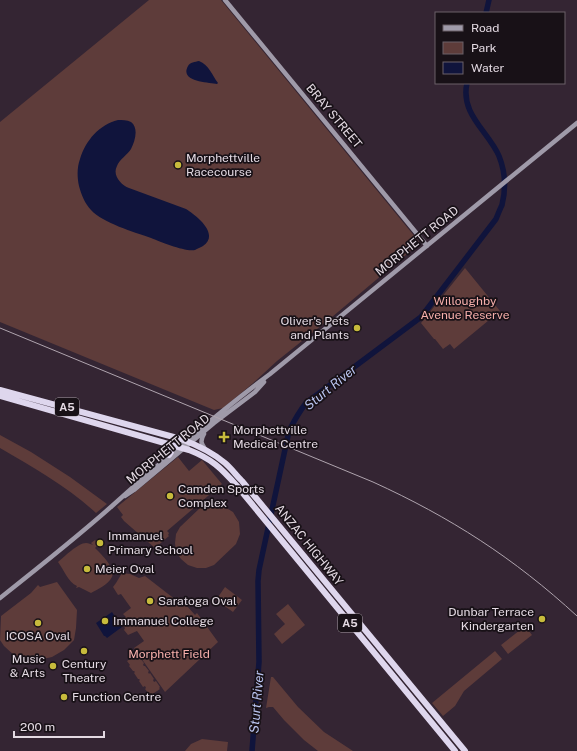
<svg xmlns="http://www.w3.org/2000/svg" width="577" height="751" font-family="'Public Sans',sans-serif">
<rect width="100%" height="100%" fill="#342533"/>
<!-- green -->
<path fill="#5e3c3a" d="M149,0H221L420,243L332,317L277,361L252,384L223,408L214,410L0,322V122Z
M465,268L500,311L454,349L450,344L443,349L435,339H434L421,323Z
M0,435L31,452L70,477L107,504L96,513C68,487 33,467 0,448Z
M178,457L189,471L202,460L222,484L167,531L169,533L168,535L169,536L155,548L124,521L121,517L123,515L117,507Z
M212,504L223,506L233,512L239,522L240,534L236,544L214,565L206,568H197L188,565L181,559L176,552L175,543L176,534L180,527L201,507Z
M95,540L98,545L95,548C101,554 116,568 112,577C108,585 98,589 91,593L79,587L76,588L77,586C68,582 64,570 58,562C64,557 78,543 86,543C89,543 90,544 93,545L91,543Z
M122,573L130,574L139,578L145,576L176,600L179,597L195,615L197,613L218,642L165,692L134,648L144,641L137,631L128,635L124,630L125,628L120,621L126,617L123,614L131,608L121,594L118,595L113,587L116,583Z
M57,582L77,610L76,628L74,640L64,650L52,657L38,660H25L15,656L4,646L0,640L1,616L31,593L38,585L40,587Z
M225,587L242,600L233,612L216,600Z
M288,604L305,625L282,644L274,634L285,624L276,614Z
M525,626L532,635L508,654L501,645Z
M495,651L502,659L464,691L455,706L443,716L432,703Z
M136,655L138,659L140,658L144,663L143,665L144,666H145L149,671L148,672L149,674L150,673L154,679L153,680L154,682L156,681L160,687L159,688L160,689L151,695L150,694H149L145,689L146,688L145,686L143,687L139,681L140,680L139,679H138L134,673L135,672L134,671H133L129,666L130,665L127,661Z
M271,677H273L298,707L324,732L353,751H318L304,740L284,720L273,707H269L266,708Z
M202,739L228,742L227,751H185L191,744Z"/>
<!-- water -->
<path fill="#10143c" d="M199,61C209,65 212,75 218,83L217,84C209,82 179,82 188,66C190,62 195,62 199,61Z
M118,120C122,120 127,120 131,122C139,128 135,141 131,149C128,154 119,160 117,166C112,175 121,185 129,188L186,209C197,216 220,234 203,246C201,247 197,249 195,250C185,252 161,242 151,238C134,232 103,223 91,210C85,204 81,194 79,186C77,177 77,167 80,159C86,140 99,125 118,120Z
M112,612L122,627L107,638L105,636H104L96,623Z"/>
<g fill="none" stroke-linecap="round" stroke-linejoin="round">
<!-- river -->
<path stroke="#10143c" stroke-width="5.5" d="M486,13L489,0
M252,751L259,662L258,581L259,570L289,431C294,421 299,412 306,403L421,317L496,219C498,214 500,209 502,205C506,189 505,171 499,156C488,131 460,114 467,83"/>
<!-- secondary -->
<path stroke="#9f9aa9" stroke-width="4.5" d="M225,0L427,246
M204,434C200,441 201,443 205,449
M125,496L134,490L214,423L255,392L264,382
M0,598C38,568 76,538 112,506C163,460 215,415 270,374L577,123"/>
<!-- highway -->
<path stroke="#ded6ed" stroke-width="6" d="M0,390L181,439C197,445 212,452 225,463C231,468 236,475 242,481L465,751
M0,396L189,450C212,459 221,468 237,486L455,751
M169,455L171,452L170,445"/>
<!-- tram -->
<path stroke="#afa4ae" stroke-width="1" d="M0,328L373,482C450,517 514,558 577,616"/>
</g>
<!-- markers -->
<g fill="#c7bb3c" stroke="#181117" stroke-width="1.5">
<circle cx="178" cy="165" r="4"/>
<circle cx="357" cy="328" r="4"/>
<path d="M222 431h4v4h4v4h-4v4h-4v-4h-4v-4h4z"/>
<circle cx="170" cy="496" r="4"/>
<circle cx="100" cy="543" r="4"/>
<circle cx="87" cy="569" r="4"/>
<circle cx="150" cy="601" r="4"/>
<circle cx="542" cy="619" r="4"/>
<circle cx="105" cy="621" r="4"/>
<circle cx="38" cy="623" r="4"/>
<circle cx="84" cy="651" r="4"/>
<circle cx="53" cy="666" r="4"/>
<circle cx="64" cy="697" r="4"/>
</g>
<g text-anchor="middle" stroke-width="3.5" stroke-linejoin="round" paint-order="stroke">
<!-- shield labels -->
<g fill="#181117" stroke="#a79ea6" stroke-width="1">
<rect x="55" y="398" width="24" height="18" rx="3"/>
<rect x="338" y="614" width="24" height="18" rx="3"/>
</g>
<g font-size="11" font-weight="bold" fill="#e4dae3">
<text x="67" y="411">A5</text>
<text x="350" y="627">A5</text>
</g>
<!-- street labels -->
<g font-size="12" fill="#e4dae3" stroke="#181117">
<text transform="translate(334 116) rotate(50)" y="4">BRAY STREET</text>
<text transform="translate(417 241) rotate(-39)" y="4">MORPHETT ROAD</text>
<text transform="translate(168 449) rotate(-39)" y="4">MORPHETT ROAD</text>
<text transform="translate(309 545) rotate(51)" y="4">ANZAC HIGHWAY</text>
</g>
<!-- poi labels -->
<g font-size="12" fill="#e4dae3" stroke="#181117" text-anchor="start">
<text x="186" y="162">Morphettville<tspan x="186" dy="14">Racecourse</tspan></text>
<text x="349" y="325" text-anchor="end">Oliver's Pets<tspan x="349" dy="14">and Plants</tspan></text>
<text x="233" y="434">Morphettville<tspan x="233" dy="14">Medical Centre</tspan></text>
<text x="178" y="493">Camden Sports<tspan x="178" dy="14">Complex</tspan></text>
<text x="108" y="540">Immanuel<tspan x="108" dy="14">Primary School</tspan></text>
<text x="95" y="573">Meier Oval</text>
<text x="158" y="605">Saratoga Oval</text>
<text x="534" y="616" text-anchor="end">Dunbar Terrace<tspan x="534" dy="14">Kindergarten</tspan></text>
<text x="113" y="625">Immanuel College</text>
<text x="38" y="640" text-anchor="middle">ICOSA Oval</text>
<text x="45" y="663" text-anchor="end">Music<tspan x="45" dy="14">&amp; Arts</tspan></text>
<text x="84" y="668" text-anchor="middle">Century<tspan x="84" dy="14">Theatre</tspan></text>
<text x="72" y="701">Function Centre</text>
</g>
<!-- park labels -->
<g font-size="12" fill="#f7afab" stroke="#181117">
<text x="465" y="305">Willoughby<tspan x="465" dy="14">Avenue Reserve</tspan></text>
<text x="169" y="658">Morphett Field</text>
</g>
<!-- water labels -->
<g font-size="13" font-style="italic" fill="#bac5f1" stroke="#181117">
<text transform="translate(330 387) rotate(-39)" y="5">Sturt River</text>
<text transform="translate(256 702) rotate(-85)" y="5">Sturt River</text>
</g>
</g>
<!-- legend -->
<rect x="435" y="12" width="130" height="72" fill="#181117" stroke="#6a6169"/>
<rect x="443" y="25" width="20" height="6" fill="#9f9aa9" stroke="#6a6169"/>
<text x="471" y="32" font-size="12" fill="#e4dae3">Road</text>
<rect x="443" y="42" width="20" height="12" fill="#5e3c3a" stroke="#6a6169"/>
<text x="471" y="52" font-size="12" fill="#e4dae3">Park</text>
<rect x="443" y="62" width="20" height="12" fill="#10143c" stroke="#6a6169"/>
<text x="471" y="72" font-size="12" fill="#e4dae3">Water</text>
<!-- scale -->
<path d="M14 731v6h90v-6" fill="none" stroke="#e4dae3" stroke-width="2"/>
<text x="20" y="731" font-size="12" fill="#e4dae3" stroke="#181117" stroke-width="3" paint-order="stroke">200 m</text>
</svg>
